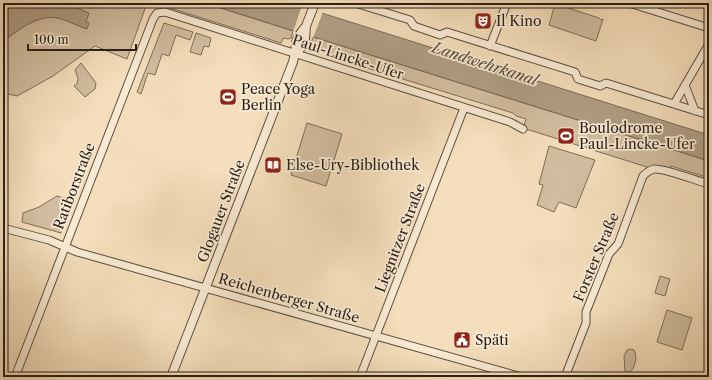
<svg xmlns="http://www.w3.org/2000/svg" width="712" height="380" font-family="'Libre Caslon Text',serif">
<rect width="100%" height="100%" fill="#f4debb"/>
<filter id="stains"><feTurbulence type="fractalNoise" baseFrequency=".005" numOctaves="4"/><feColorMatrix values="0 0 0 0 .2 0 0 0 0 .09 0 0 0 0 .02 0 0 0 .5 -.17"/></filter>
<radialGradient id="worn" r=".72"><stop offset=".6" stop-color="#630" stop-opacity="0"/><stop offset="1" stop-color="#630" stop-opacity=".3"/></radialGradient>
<!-- green -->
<path fill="#d1bd9f" stroke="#7d6e5b" d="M77,3H147L127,59L95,46L53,76L17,96L3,93V41C19,30 37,14 58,18C66,19 78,26 87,29L86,22L74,7Z
M151,3H205L293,31L291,38L288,39L283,38L281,43L167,7L165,5Z
M555,4L558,6L559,5L599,18L601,20L603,19L596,41L549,25Z
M164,23L193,32L190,40L176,35L169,56L162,54L155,75L148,73L141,94L137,92Z
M196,33L211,38L209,47L204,46L201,55L190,52Z
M313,37L709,161V178L671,166L670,169L657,166L650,168L523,128L526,119L516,116L513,113L328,56L329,52L311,44Z
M81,63L96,83L95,89L85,97L74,86L77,84L78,78L75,70Z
M307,123L342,134L326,186L291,175Z
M549,146L595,160L576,208L559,202L554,212L537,205L543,185L539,184Z
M57,196L74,201L61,233L22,222L23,213L39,207Z
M660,276L670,279L665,296L655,293Z
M667,310L692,318L682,350L657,342Z
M630,349L634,350C638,357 635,370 628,373L625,371L624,356L627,350Z"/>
<!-- water -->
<path fill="#af9d83" stroke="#796a58" d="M3,3H77L74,7L89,13L86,22L89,23L87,29C78,26 66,20 58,18C37,14 19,30 3,41Z
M205,3H290L709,135V161Z"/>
<!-- pier -->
<path fill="#f4debb" d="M302,5L323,12L313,38L293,32Z"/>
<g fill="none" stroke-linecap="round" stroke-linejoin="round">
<!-- minor casing -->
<g stroke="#5c4e40" stroke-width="9">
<path id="minor" d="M355,3L410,20L414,26L440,35L447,32L575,72L578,79L600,86L606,83L709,115
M629,3L709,28
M490,46L507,3
M685,85L695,111
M674,104L709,44
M3,228L49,240L77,252L522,377
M15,377L153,19L157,13L165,12C280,48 395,86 510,122L523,129
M360,377L464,108
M565,377L586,323V312L609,254L618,244L643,176C646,173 650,170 654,169C665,168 697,181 709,184"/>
</g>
<!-- tertiary casing -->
<g stroke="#5c4e40" stroke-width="10">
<path id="tertiary" d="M296,54L303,45L305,39L306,26L315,3
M171,377L293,62C295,55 295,50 296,43C297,36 302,31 306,26"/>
</g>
<!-- minor -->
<use href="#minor" stroke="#f8ead3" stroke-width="7"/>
<!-- tertiary -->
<use href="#tertiary" stroke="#f8ead3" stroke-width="8"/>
</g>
<!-- icons -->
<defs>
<g id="theatre-square" transform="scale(0.9)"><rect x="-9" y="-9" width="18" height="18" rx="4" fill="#8f2418" stroke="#f8ead3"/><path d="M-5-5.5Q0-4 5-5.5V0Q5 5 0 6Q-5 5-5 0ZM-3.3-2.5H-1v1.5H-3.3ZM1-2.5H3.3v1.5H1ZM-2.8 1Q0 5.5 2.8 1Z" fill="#fff"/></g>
<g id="stadium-square" transform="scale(0.9)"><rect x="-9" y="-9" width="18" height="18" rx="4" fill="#8f2418" stroke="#f8ead3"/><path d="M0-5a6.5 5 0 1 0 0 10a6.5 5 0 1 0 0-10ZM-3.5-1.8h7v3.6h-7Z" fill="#fff"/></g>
<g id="library-square" transform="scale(0.9)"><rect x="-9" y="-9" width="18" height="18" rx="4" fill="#8f2418" stroke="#f8ead3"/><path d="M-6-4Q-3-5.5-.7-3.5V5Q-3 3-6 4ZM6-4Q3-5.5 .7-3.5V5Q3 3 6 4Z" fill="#fff"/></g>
<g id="civic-square" transform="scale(0.9)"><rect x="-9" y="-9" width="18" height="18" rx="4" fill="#8f2418" stroke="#f8ead3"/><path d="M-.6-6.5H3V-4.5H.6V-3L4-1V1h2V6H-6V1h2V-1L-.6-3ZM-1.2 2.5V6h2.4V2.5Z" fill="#fff"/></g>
</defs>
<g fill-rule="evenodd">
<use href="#theatre-square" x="483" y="21"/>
<use href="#stadium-square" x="228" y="97"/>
<use href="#stadium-square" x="566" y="136"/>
<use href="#library-square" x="273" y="165"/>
<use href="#civic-square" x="462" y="340"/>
</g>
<g text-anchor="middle" stroke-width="3.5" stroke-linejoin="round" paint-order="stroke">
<!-- poi labels -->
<g font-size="14" fill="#291e17" stroke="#f8ead3" text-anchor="start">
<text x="496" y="26">Il Kino</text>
<text x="241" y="94">Peace Yoga<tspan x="241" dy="16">Berlin</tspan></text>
<text x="579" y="133">Boulodrome<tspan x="579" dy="16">Paul-Lincke-Ufer</tspan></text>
<text x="286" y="170">Else-Ury-Bibliothek</text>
<text x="475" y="345">Späti</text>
</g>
<!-- street labels -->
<g font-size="14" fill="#291e17" stroke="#f8ead3">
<text transform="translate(348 57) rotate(18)" y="5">Paul-Lincke-Ufer</text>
<text transform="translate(74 186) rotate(-69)" y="5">Ratiborstraße</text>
<text transform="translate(221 211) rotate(-69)" y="5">Glogauer Straße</text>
<text transform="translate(400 238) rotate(-69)" y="5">Liegnitzer Straße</text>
<text transform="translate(596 257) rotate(-67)" y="5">Forster Straße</text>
<text transform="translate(289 298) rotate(16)" y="5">Reichenberger Straße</text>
</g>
<!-- water labels -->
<g font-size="15" font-style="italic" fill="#584a3d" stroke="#f8ead3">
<text transform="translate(485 64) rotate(18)" y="5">Landwehrkanal</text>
</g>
</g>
<!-- margin -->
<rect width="712" height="380" fill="none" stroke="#f4debb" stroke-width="16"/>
<rect x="4" y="4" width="704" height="372" fill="none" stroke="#291e17" stroke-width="2"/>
<rect x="8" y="8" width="696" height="364" fill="none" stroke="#291e17"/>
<!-- scale -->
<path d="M28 44v6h108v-6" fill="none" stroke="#291e17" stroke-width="2"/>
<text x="34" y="44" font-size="12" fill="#291e17" stroke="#f8ead3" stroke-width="3" paint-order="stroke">100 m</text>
<rect width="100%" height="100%" filter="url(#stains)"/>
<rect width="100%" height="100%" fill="url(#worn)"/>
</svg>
